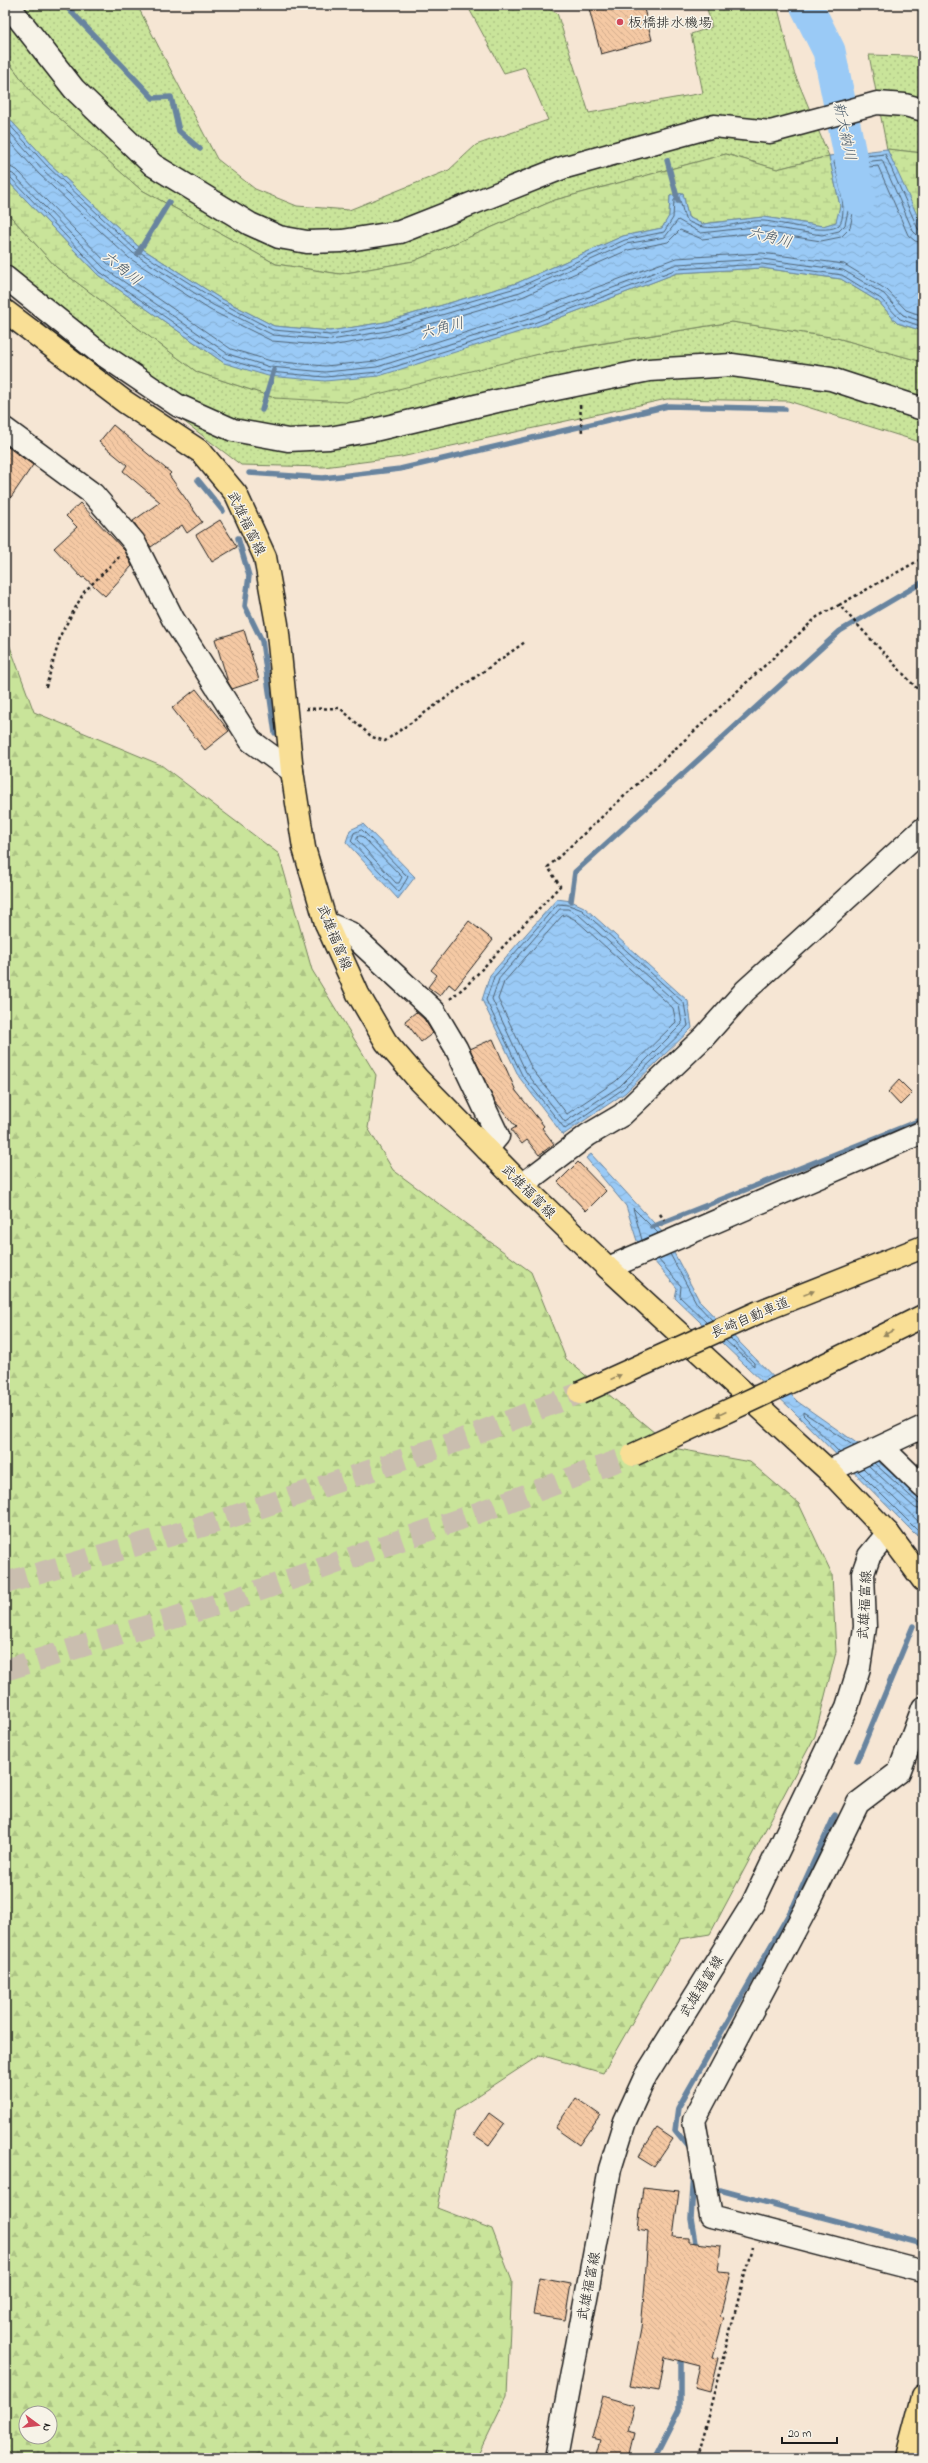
<svg xmlns="http://www.w3.org/2000/svg" width="928" height="2463" font-family="'Indie Flower','Klee One',sans-serif">
<defs>
<pattern id="grass-dots" width="8" height="8" patternUnits="userSpaceOnUse"><rect width="8" height="8" fill="#c9e49a"/><path d="M2 2h.1M6 6h.1" fill="none" stroke="#acc384" stroke-width="1.8" stroke-linecap="round"/></pattern>
<pattern id="forest-firs" width="22" height="20" patternUnits="userSpaceOnUse"><rect width="22" height="20" fill="#c9e49a"/><path d="M5 1l3.5 6h-7zM16 11l3.5 6h-7z" fill="#acc384"/></pattern>
<pattern id="wetland-marsh" width="20" height="14" patternUnits="userSpaceOnUse"><rect width="20" height="14" fill="#c9e49a"/><path d="M1 5h8M5 5V1M11 12h8M15 12V8" fill="none" stroke="#acc384"/></pattern>
<pattern id="water-waves" width="16" height="10" patternUnits="userSpaceOnUse"><rect width="16" height="10" fill="#9acaf6"/><path d="M0 5q4-4 8 0t8 0" fill="none" stroke="#84add2"/></pattern>
<pattern id="building-back-hatch" width="6" height="6" patternUnits="userSpaceOnUse"><rect width="6" height="6" fill="#f5c9a4"/><path d="M-1 5l2 2M0 0l6 6M5-1l2 2" fill="none" stroke="#d1ac8d"/></pattern>
</defs>
<rect width="100%" height="100%" fill="#f6e6d4"/>
<filter id="ink" filterUnits="userSpaceOnUse"><feTurbulence type="fractalNoise" baseFrequency=".025" numOctaves="2"/><feDisplacementMap in="SourceGraphic" scale="8" xChannelSelector="R" yChannelSelector="G"/><feConvolveMatrix kernelMatrix="1 2 1 2 8 2 1 2 1" color-interpolation-filters="sRGB"/></filter>
<g filter="url(#ink)">
<!-- grass -->
<path fill="url(#grass-dots)" stroke="#72805b" d="M5,5H137L217,159L255,189L297,206L349,210L449,170L476,145L548,120L525,67L504,73L467,5H540L557,13L589,113L703,93L691,34L712,27L706,5H777L794,72L829,156L777,169L726,154L555,200L414,261L340,274L276,264L140,189L34,96L5,57Z
M869,55L911,56L923,60V153L887,149Z
M5,210L56,267L197,372L275,398L732,322L837,338L923,362V443L788,401L667,399L401,457L324,467L241,465L169,410L5,267Z"/>
<!-- forest -->
<path fill="url(#forest-firs)" stroke="#72805b" fill-rule="evenodd" d="M5,633L34,712L161,765L279,854L312,970L376,1075L368,1128L393,1170L531,1272L566,1359L673,1448L750,1462L799,1504L832,1574L836,1652L815,1736L710,1934L680,1939L603,2073L540,2055L456,2110L437,2208L492,2229L512,2281L507,2396L477,2458H5ZM26,2413H50V2437H26Z"/>
<!-- wetland -->
<path fill="url(#wetland-marsh)" stroke="#72805b" d="M5,57L34,96L140,189L276,264L340,274L414,261L555,200L726,154L777,169L829,156L840,206L837,222L823,226L763,217L702,224L688,217L683,193L670,196L669,217L662,228L623,236L517,283L385,322L330,331L274,326L218,297L138,246L49,163L5,114Z
M887,149L923,153V228H921Z
M5,178L98,275L224,363L535,327L677,273L762,268L841,279L879,302L897,323L923,331V362L837,338L732,322L543,353L346,402L275,398L197,372L56,267L5,210Z"/>
<!-- water -->
<path fill="url(#water-waves)" stroke="#68849f" d="M5,114L49,163L138,246L218,297L274,326L330,331L385,322L517,283L623,236L662,228L669,216L670,196L683,193L688,217L702,224L763,217L823,226L836,222L840,206L829,156L887,149L923,228V331L897,323L879,302L841,279L762,268L677,273L535,327L379,376L325,381L268,376L224,363L98,275L5,178Z
M363,824L415,877L398,899L346,842L350,830Z
M557,899L571,901L584,907L688,1001L692,1028L625,1093L563,1135L519,1077L482,1000L490,975Z
M591,1154L664,1234L700,1302L798,1402L858,1444L919,1497L923,1504V1536L915,1534L792,1410L675,1298L677,1288L637,1241L626,1206L586,1158Z"/>
<g fill="none" stroke-linecap="round" stroke-linejoin="round">
<!-- shore -->
<path stroke="#4e6273" stroke-width="1" d="M5,120L47,166L135,249L216,300L273,330L330,335L386,326L519,287L625,240L664,232L673,218L674,200L678,198L680,200L685,219C709,238 737,219 764,221C779,222 829,236 839,225C849,213 837,175 834,162L836,159L885,154L918,229L923,232
M5,127L43,170L133,253L213,305L273,335L331,340L387,331L520,292L626,244L665,237L678,220L701,233L763,226L822,235L839,231L845,225L849,206L840,166L842,164L882,160L913,231L917,235L923,237
M5,136L39,174L129,258L210,310L272,341L331,346L389,336L522,297L628,250L668,242L680,230L702,239L763,232L821,241L841,237L850,228L854,208L848,171L849,169L878,166L908,235L915,241L923,243
M5,165L17,170L107,263L231,349L271,361L325,366L376,361L530,312L676,258L762,253L844,264L887,290L906,310L923,316
M5,171L13,174L104,268L228,354L270,367L325,372L377,367L532,318L677,264L762,259L843,270L884,294L903,315L923,322
M5,176L10,177L100,272L226,359L269,372L325,377L378,372L534,323L677,269L762,264L842,275L881,299L900,319L923,327
M362,830L408,877L399,892L351,841L354,833Z
M358,836H362L402,877L399,883H396L357,840Z
M558,904L569,905L582,910L684,1003L688,1026L623,1089L565,1129L522,1075L486,1000L494,977Z
M560,909H568L579,915L679,1005L682,1024L620,1086L565,1122L526,1072L492,999L499,979Z
M566,915L576,920L673,1008L676,1022L616,1081L567,1114L532,1069L498,999L504,982L562,916Z
M642,1240L633,1208L658,1233
M670,1254L697,1304L712,1320
M658,1259L681,1286L680,1297L707,1323
M725,1340L754,1366V1363L730,1338
M840,1453L803,1415V1412L854,1446
M874,1463L919,1504L923,1505
M869,1466L915,1508L923,1510
M863,1468L923,1526
M858,1471L917,1530L923,1531"/>
<!-- stream -->
<path stroke="#68849f" stroke-width="5.5" d="M65,5L153,98L171,97L179,131L200,149
M667,160L678,201
M138,253L169,202
M262,410L274,370
M249,473L323,478L400,469L668,406L785,409
M198,480L223,511
M238,538L249,576L245,606L262,641L275,733
M571,901L575,872L840,631L923,582
M652,1227L923,1119
M857,1761L913,1626
M689,2147L675,2130L678,2108L794,1905L835,1815
M694,2172L691,2219L696,2249
M720,2190L923,2244
M655,2458L680,2409V2363L682,2355"/>
<!-- river -->
<path stroke="#9acaf6" stroke-width="33" d="M806,5L829,51L859,199"/>
</g>
<!-- building -->
<path fill="url(#building-back-hatch)" stroke="#1c1c1c" d="M588,5H643L652,40L601,54Z
M113,425L171,473L169,475L202,522L187,533L182,525L151,547L133,521L160,502L123,471L127,465L99,442Z
M5,445L33,465L5,506Z
M80,503L125,551L132,566L105,596L84,577L82,578L54,548L77,527L66,516Z
M220,520L237,547L212,562L196,535Z
M244,630L259,680L232,689L228,682L215,639Z
M196,689L229,731L205,750L172,708Z
M469,921L493,940L455,989L449,984L440,996L428,987L437,975L431,970Z
M416,1012L424,1019L433,1033L421,1042L405,1021Z
M493,1039L516,1091L544,1126L542,1128L554,1144L539,1155L527,1140L522,1144L511,1130L516,1127L494,1100L470,1049Z
M899,1080L912,1093L900,1105L888,1092Z
M578,1162L606,1191L586,1211L558,1182Z
M576,2098L600,2115L579,2145L555,2128Z
M489,2113L504,2124L489,2145L474,2135Z
M657,2128L673,2139L654,2167L638,2157Z
M643,2187L679,2191L673,2237L688,2238V2242L721,2246L718,2272L731,2273L720,2316L724,2317L713,2357L718,2358L710,2391L695,2387L700,2366L665,2357L659,2391L630,2386L641,2329L645,2283L648,2231L638,2229Z
M539,2278L571,2284L565,2320L533,2315Z
M603,2396L634,2405L627,2431L635,2433L629,2458H596L601,2440L592,2438Z"/>
<g fill="none" stroke-linecap="round" stroke-linejoin="round">
<!-- highway-tunnel -->
<path stroke="#cabeaf" stroke-width="22" stroke-dasharray="22 11" stroke-linecap="butt" d="M5,1583L210,1524L447,1445L580,1393
M5,1670L235,1599L477,1513L633,1455"/>
<!-- minor casing -->
<g stroke="#1c1c1c" stroke-width="25">
<path id="minor" d="M8,5L74,89L153,165L250,224L279,237L307,242L342,241L400,232L562,168L714,126L770,132L877,103L905,105L923,110
M5,277L96,350L177,405L233,430L288,440L329,438L374,430L497,401L649,370L732,365L831,379L923,409
M5,429L93,494L134,542L173,619L251,741L292,771
M326,923L350,933L434,1011L456,1048L498,1136L487,1149
M522,1185L588,1135L622,1115L704,1037L745,991L923,829
M608,1268L923,1132
M882,1447L923,1487
M829,1471L923,1427
M923,1708L899,1772L858,1803L806,1909L694,2120L711,2216L923,2271
M556,2458L610,2169L625,2121L646,2075L753,1903L847,1707L859,1668L865,1627L863,1573L869,1556L888,1533"/>
</g>
<!-- major casing -->
<g stroke="#1c1c1c" stroke-width="25">
<path id="major" d="M5,311L125,402L201,452L236,494L265,557L277,624L292,771L304,848L326,923L358,994L386,1042L417,1078L522,1185L608,1268L829,1471L888,1533L923,1580
M907,2458L923,2397"/>
</g>
<!-- highway casing -->
<g stroke="#1c1c1c" stroke-width="25">
<path id="highway" d="M759,1312L923,1247
M794,1380L923,1316"/>
</g>
<!-- path -->
<path stroke="#1c1c1c" stroke-width="2.5" stroke-dasharray="3 3" stroke-linecap="butt" d="M580,405L582,433
M839,605L923,558
M46,687L61,634L84,592L119,557
M306,709L340,708L372,737L385,741L525,642
M450,999L467,985L560,886L548,867L817,617L839,605L923,695
M660,1214L665,1221
M697,2458L752,2247"/>
<!-- minor -->
<use href="#minor" stroke="#f7f3e8" stroke-width="22"/>
<!-- major -->
<use href="#major" stroke="#f9df96" stroke-width="22"/>
<!-- highway -->
<use href="#highway" stroke="#f9df96" stroke-width="22"/>
<!-- highway-bridge casing -->
<g stroke="#1c1c1c" stroke-width="25" stroke-linecap="butt">
<path id="highway-bridge" d="M580,1393L759,1312
M633,1455L794,1380"/>
</g>
<!-- highway-bridge -->
<use href="#highway-bridge" stroke="#f9df96" stroke-width="22"/>
</g>
<!-- one-way arrows -->
<defs><path id="oneway-solid" d="M-6-.8H1V-3.2L6.5 0L1 3.2V.8H-6Z"/></defs>
<g fill="#96875f">
<use href="#oneway-solid" transform="translate(809 1293) rotate(-22)"/>
<use href="#oneway-solid" transform="translate(888 1333) rotate(153)"/>
<use href="#oneway-solid" transform="translate(616 1377) rotate(-24)"/>
<use href="#oneway-solid" transform="translate(721 1414) rotate(155)"/>
</g>
</g>
<!-- markers -->
<circle fill="#d1495b" stroke="#f7f3e8" stroke-width="1.5" cx="620" cy="22" r="4"/>
<g text-anchor="middle" stroke-width="3" stroke-linejoin="round" paint-order="stroke">
<!-- poi labels -->
<g font-size="14" fill="#1c1c1c" stroke="#f7f3e8" text-anchor="start">
<text x="628" y="27">板橋排水機場</text>
</g>
<!-- street labels -->
<g font-size="14" fill="#1c1c1c" stroke="#f7f3e8">
<text transform="translate(247 523) rotate(64)" y="5">武雄福富線</text>
<text transform="translate(335 937) rotate(68)" y="5">武雄福富線</text>
<text transform="translate(529 1191) rotate(45)" y="5">武雄福富線</text>
<text transform="translate(750 1317) rotate(-23)" y="5">長崎自動車道</text>
<text transform="translate(864 1605) rotate(-87)" y="5">武雄福富線</text>
<text transform="translate(701 1986) rotate(-58)" y="5">武雄福富線</text>
<text transform="translate(588 2286) rotate(-79)" y="5">武雄福富線</text>
</g>
<!-- water labels -->
<g font-size="15" font-style="italic" fill="#485968" stroke="#f7f3e8">
<text transform="translate(845 131) rotate(78)" y="5">新大納川</text>
<text transform="translate(770 237) rotate(14)" y="5">六角川</text>
<text transform="translate(122 268) rotate(39)" y="5">六角川</text>
<text transform="translate(442 328) rotate(-15)" y="5">六角川</text>
</g>
</g>
<!-- margin -->
<rect width="928" height="2463" fill="none" stroke="#f7f3e8" stroke-width="20"/>
<rect x="10" y="10" width="908" height="2443" fill="none" stroke="#1c1c1c" stroke-width="1.5" filter="url(#ink)"/>
<!-- north arrow -->
<g transform="translate(38 2425) rotate(105)"><circle r="19" fill="#f7f3e8" stroke="#9f9d96"/>
<path d="M0-3L7 15L0 10L-7 15Z" fill="#d1495b"/>
<text y="-6" font-size="11" font-weight="bold" text-anchor="middle" fill="#1c1c1c">N</text>
</g>
<!-- scale -->
<path d="M782 2437v6h55v-6" fill="none" stroke="#1c1c1c" stroke-width="2"/>
<text x="788" y="2437" font-size="12" fill="#1c1c1c" stroke="#f7f3e8" stroke-width="3" paint-order="stroke">20 m</text>
</svg>
